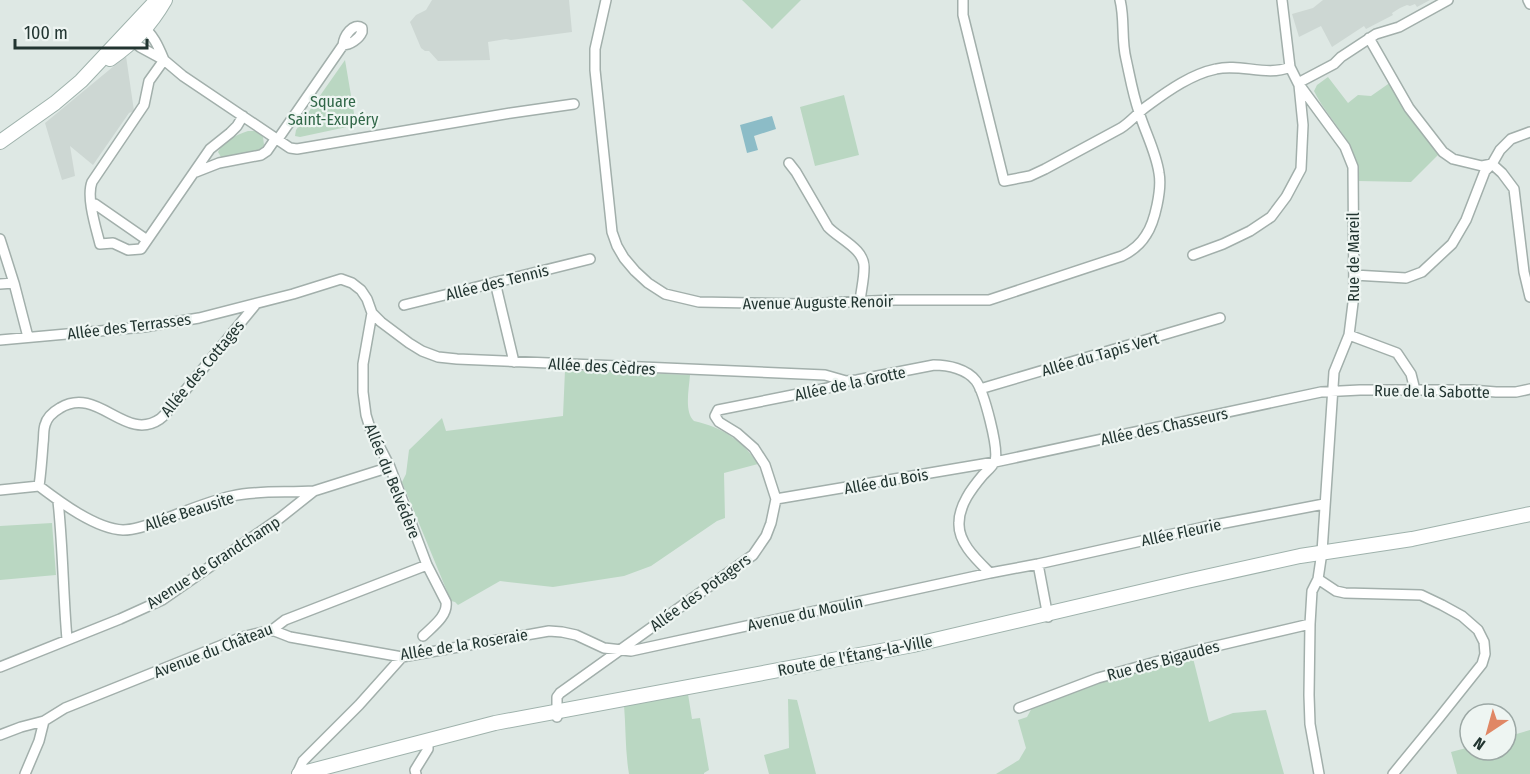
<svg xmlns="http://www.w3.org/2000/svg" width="1530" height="774" font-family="'Fira Sans Condensed',sans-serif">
<rect width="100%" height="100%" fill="#dee8e4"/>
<!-- built -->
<path fill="#cdd7d3" d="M432,0H569L572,32L511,40L506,39L488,42L490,60L438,61L429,51H425L421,48L410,22L416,15L426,10Z
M1323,0H1430L1417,7L1415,4L1410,6L1407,5L1400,8L1392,13L1393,15L1366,29L1364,26L1332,47L1321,26L1299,37L1292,14L1313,8Z
M126,56L134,111L129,113L93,165L70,146L75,176L62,180L45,123Z"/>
<!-- green -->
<path fill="#bad7c2" d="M742,0H801L772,29Z
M345,60L356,125L300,137L295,136L296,130Z
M1328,77L1348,103L1358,95L1371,96L1391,82L1441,152L1411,182L1358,181C1357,175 1358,167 1356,161C1349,135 1326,116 1314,91L1317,85Z
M844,95L859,155L815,166L800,107Z
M248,131H256L263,137L264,145L260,151L225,158L221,157L218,152C223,140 237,135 248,131Z
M565,370L690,375C689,389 684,412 694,421C722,427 743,441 758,464L724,473L725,518L717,521L651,566L624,576L553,587L500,581L458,605L455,602L451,601L402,482L406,474L409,450L442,418L446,431L563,416Z
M52,523L56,575L0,580V526Z
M1185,658H1193L1209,722L1233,713L1266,710L1284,774H996L1019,760L1026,748L1018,720L1027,717L1034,704L1100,679Z
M688,694L692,719L700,718L709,770L704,773V774H629C625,751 626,728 624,705Z
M788,699L797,700L816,774H769L764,755L789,748Z
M1530,730V774H1457L1451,752L1470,747V750H1506V737Z"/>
<!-- water -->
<path fill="#8cbcc7" d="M772,116L776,129L754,136L758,150L747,153L740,125Z"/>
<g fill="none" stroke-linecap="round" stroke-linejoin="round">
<!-- street casing -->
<g stroke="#a2afab" stroke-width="12">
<path id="street" d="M606,0L595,49V70L612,232L617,246L624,258L635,271L648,283L665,294L699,302L801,304L895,300H989L1122,256C1132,251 1140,245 1146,235C1155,222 1162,189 1159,173C1156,152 1145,132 1139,112C1133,95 1130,77 1126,59C1121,39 1125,20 1120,0
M963,0V15L1004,181L1030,176L1045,169L1121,128C1132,121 1139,111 1150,104C1169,90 1192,74 1216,69C1240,63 1267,77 1290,67
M1282,0L1290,67L1298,83L1345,147L1353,167L1354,295L1349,335L1334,372L1322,552L1318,579L1336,591L1345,593L1421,595L1442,605L1462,616L1478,630L1484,642L1485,654L1482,664L1439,718L1393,774
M1528,0L1530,4
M141,26C153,33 159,48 164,60
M131,37L132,41L140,47L164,60L183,76L290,148L297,149L511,113L574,104
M1369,38L1409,108L1443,152L1453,159L1482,166L1492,164
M164,60L149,81L144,105L92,182C86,197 96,228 100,244L113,243L128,250L141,249L210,149L230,133L237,126L243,116
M1298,83L1334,64L1341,57L1376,34L1399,27L1448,0
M278,139L343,45C344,36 353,22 362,28V32C359,39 350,45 343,45
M789,163L796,172L828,227C839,239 865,249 864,268C864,280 861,290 860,302
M1492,164L1502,173L1514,189L1524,272L1530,297
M196,172L219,163L261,155L267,151L276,138
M92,204H95L147,240
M0,239L14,283L28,337
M1193,255L1223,244L1250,231L1271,217L1286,197L1301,169L1303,125L1299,85
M1354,275L1406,278L1422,272L1452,244L1466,220L1485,171L1492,164L1500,150L1511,139L1530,132
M495,282L514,362
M0,284L14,283
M404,305L590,259
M372,313L363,364V392L366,415L370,428L390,467L427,565L446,602C448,616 432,627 423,636
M1349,335L1397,353L1411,374L1415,390
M0,340L144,327L199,318L293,294L341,279L352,283L361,290L367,299L372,313L381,322L409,343L422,351L438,357L457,359L825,375L846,381
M980,389L1220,318
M39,486C41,472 42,458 43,444C44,438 43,431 45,425C47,417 53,412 60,408C98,385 125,443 160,419C164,416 167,412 170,409L256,304
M39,486C60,502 96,529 123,530C138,530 153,523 167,518C189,510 210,501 232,496C259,490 287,493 314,491
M0,490L39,486
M776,499L995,462L1321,392L1360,390H1471L1496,392H1516L1530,389
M58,501C63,547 63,593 67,639
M1038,564L1048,617
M1318,579L1312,591L1310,624L1309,695L1310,724L1319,774
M272,630L290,637L402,657L549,631L562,632L576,635L604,648L631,651L990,573L1038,564L1204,527L1324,504
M0,667L120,619L162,600L280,518L314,491L390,467
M1019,708L1098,678L1195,651L1310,624
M557,717V697L560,693L753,555L766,536L771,523L776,499L765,465L754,448L737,433L719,422L715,416L718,410L828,388L846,381L857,380L934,365C948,365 967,369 976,381C984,392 999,448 995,461C993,466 987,471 983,475C972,488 959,505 959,523C958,543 977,560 990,573
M0,735L21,727L44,721L65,708L242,637L272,630L285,620L427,565
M25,774L39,741L44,721
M297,774L303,761L359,705L402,657
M416,774L415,770L428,749V740"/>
</g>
<!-- secondary casing -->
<g stroke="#9fb2ac" stroke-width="16">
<path id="secondary" d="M110,59C134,42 150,26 165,0
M0,142L55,103L81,81L157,0
M299,774L495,723L913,645L1187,581L1300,556L1412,539L1530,514"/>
</g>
<!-- street -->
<use href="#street" stroke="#fff" stroke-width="9"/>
<!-- secondary -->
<use href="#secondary" stroke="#fff" stroke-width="14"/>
</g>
<g text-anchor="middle" stroke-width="4.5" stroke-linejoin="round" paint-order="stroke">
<!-- park labels -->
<g font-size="16" fill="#316748" stroke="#eef5f2">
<text x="333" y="107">Square<tspan x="333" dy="18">Saint-Exupéry</tspan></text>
</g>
<!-- street labels -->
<g font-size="16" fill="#223531" stroke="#eef5f2">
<text transform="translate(1353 257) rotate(-90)" y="6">Rue de Mareil</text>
<text transform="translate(497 282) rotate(-14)" y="6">Allée des Tennis</text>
<text transform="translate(818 302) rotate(-1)" y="6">Avenue Auguste Renoir</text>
<text transform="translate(129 326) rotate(-7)" y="6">Allée des Terrasses</text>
<text transform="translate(1100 354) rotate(-16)" y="6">Allée du Tapis Vert</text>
<text transform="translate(602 366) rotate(3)" y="6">Allée des Cèdres</text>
<text transform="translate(202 368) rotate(-50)" y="6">Allée des Cottages</text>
<text transform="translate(850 383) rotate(-12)" y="6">Allée de la Grotte</text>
<text transform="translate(1432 391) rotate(1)" y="6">Rue de la Sabotte</text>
<text transform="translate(1164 426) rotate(-12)" y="6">Allée des Chasseurs</text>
<text transform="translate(393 481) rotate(68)" y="6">Allée du Belvédère</text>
<text transform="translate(886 481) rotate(-10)" y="6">Allée du Bois</text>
<text transform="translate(189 511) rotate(-18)" y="6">Allée Beausite</text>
<text transform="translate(1181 532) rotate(-12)" y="6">Allée Fleurie</text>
<text transform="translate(213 562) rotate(-33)" y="6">Avenue de Grandchamp</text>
<text transform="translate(700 592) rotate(-36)" y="6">Allée des Potagers</text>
<text transform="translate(805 613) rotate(-12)" y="6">Avenue du Moulin</text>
<text transform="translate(464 644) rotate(-9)" y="6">Allée de la Roseraie</text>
<text transform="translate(213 650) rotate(-21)" y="6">Avenue du Château</text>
<text transform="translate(855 655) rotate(-11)" y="6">Route de l'Étang-la-Ville</text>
<text transform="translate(1163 660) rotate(-15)" y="6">Rue des Bigaudes</text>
</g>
</g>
<!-- north arrow -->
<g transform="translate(1488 732) rotate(216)"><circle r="28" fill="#eef5f2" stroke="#9ca8a5" stroke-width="1.5"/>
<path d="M0-4.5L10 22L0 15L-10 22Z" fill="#e08765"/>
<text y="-9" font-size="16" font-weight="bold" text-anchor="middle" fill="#223531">N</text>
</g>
<!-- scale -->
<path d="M15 39v9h132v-9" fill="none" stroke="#223531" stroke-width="3"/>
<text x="24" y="39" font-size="18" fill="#223531" stroke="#eef5f2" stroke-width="4.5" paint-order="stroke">100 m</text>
</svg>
